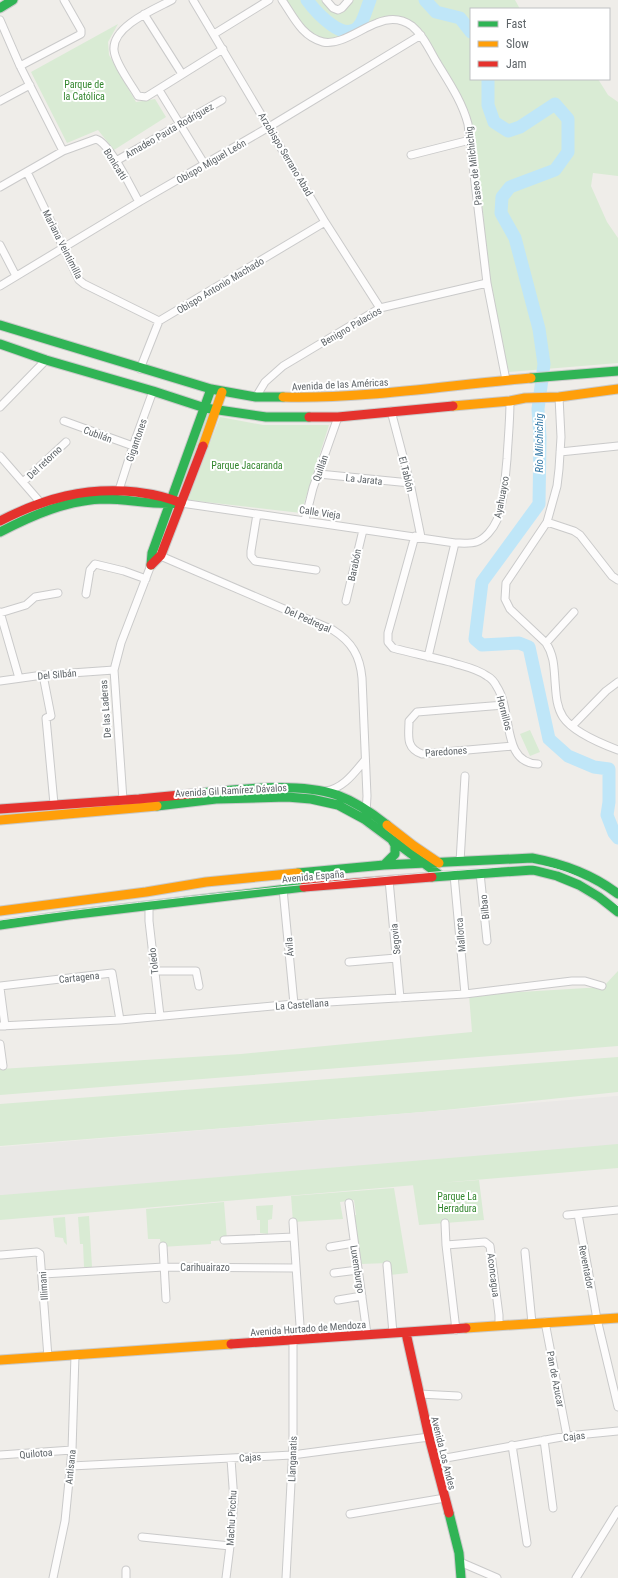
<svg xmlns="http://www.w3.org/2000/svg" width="618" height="1578" font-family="'Roboto Condensed',sans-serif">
<rect width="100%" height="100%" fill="#efede9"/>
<!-- green -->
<path fill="#d9ebd4" d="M285,0H321L337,14L345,11L352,0H515L520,9H471V79H598L608,95L618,102V176L593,173L591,186L607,222L618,238V363L509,372L489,291L483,213L469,112L424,33L413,23L404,19L391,16L376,19L336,40H324L314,35L304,28Z
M118,24L108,42L109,55L136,102L155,99L166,117L114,150L98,130L67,143L31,72Z
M205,412L212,413L181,499L174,497Z
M220,417L263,425H329L301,513L188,500Z
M530,730L540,752L530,756L520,734Z
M618,971V1046L0,1095V1069L241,1054L472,1032L469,995L603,987Z
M618,1057V1092L435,1111L0,1146V1104Z
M618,1141V1168L0,1220V1193Z
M479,1180L484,1220L419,1225L413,1185Z
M394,1188L408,1273L390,1275L388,1263L361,1264L353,1215H356L354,1200L340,1202L343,1219L293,1222L291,1196Z
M224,1202L227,1240L211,1241V1244L161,1247L160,1239H148L146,1209Z
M273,1205L272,1219L268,1220V1234L260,1233V1220H257L256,1206Z
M89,1216L92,1267H84L83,1244H80L78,1217Z
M65,1217L67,1245L64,1242L63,1238L55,1237L53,1218Z"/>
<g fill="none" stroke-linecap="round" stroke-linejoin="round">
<!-- river -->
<path stroke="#bfe6f8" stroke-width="13" d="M307,0C315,11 345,45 359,26C364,20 367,7 370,0
M425,0L436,12L460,18L471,32
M488,79V105L494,122L508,131L520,127L555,104L568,119V152L555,170L510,187L502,197L501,213L515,238L539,329L544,364L538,409L540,437L539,504L482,582L475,639L482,645L519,643L529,647L549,739L568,756L594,767L609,769V802L607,815L614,833L618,838"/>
<!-- runway -->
<path stroke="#eae8e6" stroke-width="48" d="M0,1171L618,1120"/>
<!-- street casing -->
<g stroke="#cacaca" stroke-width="9">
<path id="street" d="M172,0C155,9 112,26 114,50C115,63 131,84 138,96L146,97L223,49
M193,0L325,222L380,308
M282,0C293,16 302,37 323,42C339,46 362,28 377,23C389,18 401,18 412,26C423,35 429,49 436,61C448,81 462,101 468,124L487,283L506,380
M326,0L333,8L338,10L342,8L349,0
M144,14L182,74
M0,20L20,66L63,151
M214,34L269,0
M20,66L81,34V30L64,0
M159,90L205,165
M0,101L30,85
M411,155L470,140
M116,161L222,100
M27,172L79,280L84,284L159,321
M0,187L63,151L96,139C110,143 131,188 139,202
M0,245L16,276
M0,286L139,202L269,127L421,35
M140,369L159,321L325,222
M256,397L265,382L283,366L380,308L487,283
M559,397L561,437L559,469L557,486L547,522L506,583L505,599L510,609L546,643C554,655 554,667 555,681C556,693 556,706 563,717C573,732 602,744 618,750
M0,407L46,360
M391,411L410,483L421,537
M64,421L133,446
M560,452L618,446
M0,456L40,502
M319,474L410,483
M23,482L66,442
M119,490L133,446L153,391
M181,503L455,543C461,543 470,544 476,542C485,539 493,529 497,520C504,501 505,479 507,459C508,440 510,421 510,401
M257,514L251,551V556L255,561L316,570
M305,520L313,488L338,417
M547,522L574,531L580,535L612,576L618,580
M415,536L388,633V642L393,648C412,653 431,657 450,662C462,666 476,668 487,676C491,678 495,683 497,687C513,711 501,763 538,764
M156,554L333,630C352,642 360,656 362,678L367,796L366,814
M86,594L90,570L95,564L124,571L146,579
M346,601L363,530
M0,612L19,678
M0,613L26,605L35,597L58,593
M546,643L574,612
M428,657L455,543
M43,675L51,716L46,718L54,804
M0,681L43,675L114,670
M504,705L417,712L409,721C409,735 405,748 422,754L513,746
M572,726L606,691L618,682
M325,791C343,789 354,773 365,760
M123,800L114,670L121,643L151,565
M460,862L465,776
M480,873L487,941
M454,875L465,994
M389,880L400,998
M283,889L294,1004
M149,906V921L160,1016
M349,962L396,958
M155,971H196L199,986
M0,986L112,973L120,1020
M0,988L5,1026
M0,1026L120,1020L294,1004L465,994L572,981H585L602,986
M0,1044L3,1066
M349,1203L367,1334
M578,1214L597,1319L618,1407
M567,1215L618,1210
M293,1222L301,1340
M445,1223L446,1245
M224,1240L294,1237
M163,1246L166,1299
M330,1247L354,1243
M525,1252L532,1323
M1,1255L37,1252L40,1254L48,1357
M387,1265L393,1333
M334,1273L358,1270
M43,1274L164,1267L296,1268
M338,1300L362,1296
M545,1322L567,1436
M456,1330L446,1245L485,1242L490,1246L499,1315V1326
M419,1394L458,1396
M544,1440L553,1508
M512,1445L527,1543
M0,1455L72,1450
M435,1460L567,1436L618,1431
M71,1466L292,1455L429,1437
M350,1514L445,1498
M142,1537L230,1546
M460,1562L497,1578
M53,1578L65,1521L72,1450L75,1355
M126,1578V1570
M226,1578L230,1546L234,1501L231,1459
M286,1578L293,1445V1340
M576,1578L618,1510"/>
</g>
<!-- fast casing -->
<g stroke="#cacaca" stroke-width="11">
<path id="fast" d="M0,8L13,0
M0,325L211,389L256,397H283
M0,344L46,360L153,391L205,408L266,417H309
M531,378L618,371
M0,532C33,515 67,500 104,499C130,499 155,506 181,503
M151,565L152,553L211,389
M201,793C242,789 298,782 337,795C356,802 372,813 387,825
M157,806L216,799L287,797L311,799L338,805L364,819L441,876
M384,865L395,854V845L392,840
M298,873L384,865L532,858C564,864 592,874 618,894
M432,877L533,870L557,876L579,885L599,897L618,912
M0,925L69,915L304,887
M449,1513L459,1553L461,1578"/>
</g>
<!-- slow casing -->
<g stroke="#cacaca" stroke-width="11">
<path id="slow" d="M283,397C366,399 448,385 531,378
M453,406L510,401L525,398L559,397L618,389
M203,446L222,392
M0,820L157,806
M387,825L414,846L439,863
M0,911L146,892L206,882L298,873
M466,1328L618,1318
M0,1360L231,1344"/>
</g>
<!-- jam casing -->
<g stroke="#cacaca" stroke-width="11">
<path id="jam" d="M309,417H338L453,406
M0,521C45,498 85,487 136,492C152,494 167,497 181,503
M151,565L161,555L203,446
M0,809L139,799L201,793
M304,887L432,877
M406,1333L429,1437L449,1513
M231,1344L466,1328"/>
</g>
<!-- street -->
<use href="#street" stroke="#fdfcfc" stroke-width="7"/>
<!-- fast -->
<use href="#fast" stroke="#30b455" stroke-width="9"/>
<!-- slow -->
<use href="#slow" stroke="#ff9f0a" stroke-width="9"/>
<!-- jam -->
<use href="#jam" stroke="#e5322d" stroke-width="9"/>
<!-- tram -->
<path stroke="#e4e4e4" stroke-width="1" d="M0,920C123,903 246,890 369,878C409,874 448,871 487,868C502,867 519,863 534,865C566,868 596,883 618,906"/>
</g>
<g text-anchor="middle" stroke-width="4" stroke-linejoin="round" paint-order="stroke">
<!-- park labels -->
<g font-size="10" fill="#34872f" stroke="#fff">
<text x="84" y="88">Parque de<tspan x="84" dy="12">la Católica</tspan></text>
<text x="247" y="469">Parque Jacaranda</text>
<text x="457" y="1200">Parque La<tspan x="457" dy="12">Herradura</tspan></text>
</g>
<!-- street labels -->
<g font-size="10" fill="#5e6468" stroke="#fff">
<text transform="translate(169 130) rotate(-30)" y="4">Amadeo Pauta Rodríguez</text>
<text transform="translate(286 154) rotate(59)" y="4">Arzobispo Serrano Abad</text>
<text transform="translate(211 161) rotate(-30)" y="4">Obispo Miguel León</text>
<text transform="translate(116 164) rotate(58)" y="4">Bonicatti</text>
<text transform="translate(473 166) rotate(-97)" y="4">Paseo de Milchichig</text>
<text transform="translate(63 244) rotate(63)" y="4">Mariana Veintimilla</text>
<text transform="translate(220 285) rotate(-31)" y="4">Obispo Antonio Machado</text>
<text transform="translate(351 326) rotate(-30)" y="4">Benigno Palacios</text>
<text transform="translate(340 384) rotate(-3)" y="4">Avenida de las Américas</text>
<text transform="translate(98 434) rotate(20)" y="4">Cubilán</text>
<text transform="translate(136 440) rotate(-71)" y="4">Gigantones</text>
<text transform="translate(44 462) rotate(-43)" y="4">Del retorno</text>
<text transform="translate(320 468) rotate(-71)" y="4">Quillán</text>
<text transform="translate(407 474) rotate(76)" y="4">El Tablón</text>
<text transform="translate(364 479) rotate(6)" y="4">La Jarata</text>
<text transform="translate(501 497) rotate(-79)" y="4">Ayahuayco</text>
<text transform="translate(320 512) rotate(8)" y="4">Calle Vieja</text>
<text transform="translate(354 565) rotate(-78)" y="4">Barabón</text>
<text transform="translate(308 619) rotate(24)" y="4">Del Pedregal</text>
<text transform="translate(57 674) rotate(-5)" y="4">Del Silbán</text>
<text transform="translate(105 709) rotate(-94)" y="4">De las Laderas</text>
<text transform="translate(505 713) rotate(75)" y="4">Hornillos</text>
<text transform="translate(446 751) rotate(-4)" y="4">Paredones</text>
<text transform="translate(231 790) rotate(-3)" y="4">Avenida Gil Ramírez Dávalos</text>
<text transform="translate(313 876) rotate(-5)" y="4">Avenida España</text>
<text transform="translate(484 907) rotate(-96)" y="4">Bilbao</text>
<text transform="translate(460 935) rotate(-95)" y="4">Mallorca</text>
<text transform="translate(395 939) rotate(-96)" y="4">Segovia</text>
<text transform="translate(289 947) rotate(-95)" y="4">Ávila</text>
<text transform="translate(153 961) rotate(-97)" y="4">Toledo</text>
<text transform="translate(79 977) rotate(-6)" y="4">Cartagena</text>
<text transform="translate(302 1004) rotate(-4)" y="4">La Castellana</text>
<text x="205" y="1271">Carihuairazo</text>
<text transform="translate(587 1267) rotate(79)" y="4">Reventador</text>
<text transform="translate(358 1269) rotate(81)" y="4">Luxemburgo</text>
<text transform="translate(494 1275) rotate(83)" y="4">Aconcagua</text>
<text transform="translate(43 1286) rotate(-94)" y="4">Illimani</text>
<text transform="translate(308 1328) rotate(-4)" y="4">Avenida Hurtado de Mendoza</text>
<text transform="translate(556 1379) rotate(79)" y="4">Pan de Azucar</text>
<text transform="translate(574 1436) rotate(-7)" y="4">Cajas</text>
<text transform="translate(36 1453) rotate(-5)" y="4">Quilotoa</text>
<text transform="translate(444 1453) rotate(76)" y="4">Avenida Los Andes</text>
<text transform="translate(250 1457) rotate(-4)" y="4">Cajas</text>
<text transform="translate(292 1459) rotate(-88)" y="4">Llanganatis</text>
<text transform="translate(70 1467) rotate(-84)" y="4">Antisana</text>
<text transform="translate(231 1518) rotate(-87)" y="4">Machu Picchu</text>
</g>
<!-- water labels -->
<g font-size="11" font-style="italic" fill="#377ba8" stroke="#fff">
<text transform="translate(539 443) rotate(-90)" y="4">Río Milchichig</text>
</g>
</g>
<!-- legend -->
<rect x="470" y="8" width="140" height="72" fill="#ffffff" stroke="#bfc1c3"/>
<rect x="478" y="21" width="20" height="6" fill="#30b455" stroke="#bfc1c3"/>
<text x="506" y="28" font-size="12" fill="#5e6468">Fast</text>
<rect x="478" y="41" width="20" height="6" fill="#ff9f0a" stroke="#bfc1c3"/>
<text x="506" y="48" font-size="12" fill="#5e6468">Slow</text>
<rect x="478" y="61" width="20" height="6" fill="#e5322d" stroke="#bfc1c3"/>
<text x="506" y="68" font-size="12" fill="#5e6468">Jam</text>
</svg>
